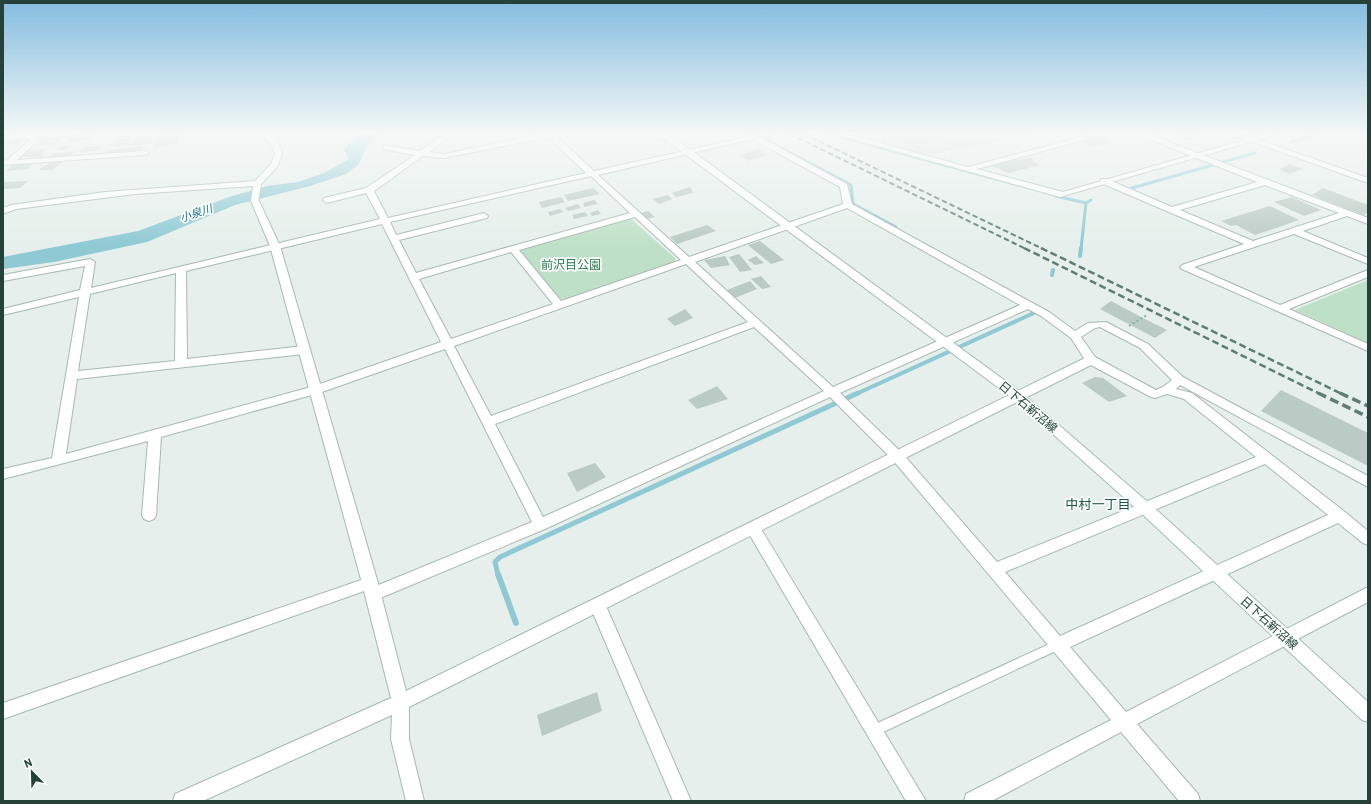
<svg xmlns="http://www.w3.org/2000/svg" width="1371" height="804" font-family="Barlow,'Noto Sans JP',sans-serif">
<rect width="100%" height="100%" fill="#e6efeb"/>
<!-- built -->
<path fill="#d4dfda" d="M848,134H1039L925,155Z"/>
<!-- green -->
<path fill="#bfe0c8" d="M625,219H631L676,259L674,262L566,299L558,298L521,252L523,249Z
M1368,280V343L1295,310Z"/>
<!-- water -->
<path fill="#8ec9d4" d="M360,134H380L367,146L358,165L346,174L310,186L235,205L147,242L54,262L3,269V257L138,231L232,196L267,186L298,182L324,173L349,159L344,149Z"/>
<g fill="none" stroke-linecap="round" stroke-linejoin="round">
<!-- stream-far3 -->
<path stroke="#8ec9d4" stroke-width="3" d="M774,134L767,138L770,142L851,185L853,204L896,227
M829,134L1026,187
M1291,142L1319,134
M1132,188L1255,153
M1056,196L1086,203
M1081,249L1086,203L1091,200"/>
<!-- stream-far2 -->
<path stroke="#8ec9d4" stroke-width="4" d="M1080,256L1081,248
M1052,275L1053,270
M856,394L1036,312"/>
<!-- stream-far1 -->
<path stroke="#8ec9d4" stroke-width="5" d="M498,575L495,562L500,557L858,393"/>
<!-- stream -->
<path stroke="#8ec9d4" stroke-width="6" d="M498,574L516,623"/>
</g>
<!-- building -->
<path fill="#bbcac4" d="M182,134L178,144L153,147L159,135Z
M885,134H962V135L911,145L903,139L894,141Z
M1174,134H1192L1200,137L1191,141Z
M95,135L90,140L67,142L72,136Z
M155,136L152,143L131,146L135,138Z
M62,137L54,145L36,146L45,138Z
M1101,137L1112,143L1092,147L1080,141Z
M24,138L18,144L3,145L4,140Z
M131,138L128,145L113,147L116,140Z
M62,146H72L65,150H56Z
M101,146L96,151L78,152L84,147Z
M144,146L141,150L106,154L108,150Z
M48,149L40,157H18L26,150Z
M759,149L766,155L748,161L739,155Z
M74,152L70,156L49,157L53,153Z
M1030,157L1035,160L1032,161L1040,165L1009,173L992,166Z
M62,162L52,170H38L49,163Z
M33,163L28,169L6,171L12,165Z
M1290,164L1301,168L1303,169L1289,174L1279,169Z
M28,181L20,188L3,189V182Z
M690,187L693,193L676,197L672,193Z
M593,188L600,194L568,201L564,195Z
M1323,188L1368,205V212L1364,215L1312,195Z
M668,195L672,199L659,204L653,199Z
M561,197L565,202L542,208L539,202Z
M1292,197L1321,210L1304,216L1274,202Z
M594,200L598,204L584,207L583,203Z
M578,204L581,208L568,211L565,208Z
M1270,206L1299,220L1255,235L1236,225L1231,226L1221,221Z
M560,209L564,212L550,216L548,212Z
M598,210L601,214L592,216L590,213Z
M648,211L655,217L647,219L641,213Z
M585,212L588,216L574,219L572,215Z
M707,225L716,231L677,244L670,237Z
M760,241L784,260L771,264L748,245Z
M739,254L752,270L740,272L729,257Z
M725,256L730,265L711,268L704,260Z
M756,256L764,263L755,265L748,260Z
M761,276L771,287L762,289L751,279Z
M750,281L757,289L735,298L727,290Z
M1111,301L1143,318L1167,330L1155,338L1100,309Z
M685,309L693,318L675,326L667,319Z
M1095,377L1103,378L1127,396L1109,402L1082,383Z
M717,386L728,399L697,409L688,400Z
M1281,390L1368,433V466L1261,411Z
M595,463L606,477L577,492L567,473Z
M597,692L602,711L542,736L537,715Z"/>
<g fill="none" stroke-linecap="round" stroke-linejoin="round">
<!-- service casing -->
<g stroke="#a8b8b2" stroke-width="2">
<path id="service" d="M1058,640L1062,642L1063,645L1062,648L879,734L875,736L871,734L869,730L871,726Z"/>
</g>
<!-- minor casing -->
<g stroke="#a8b8b2" stroke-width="2">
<path id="minor" d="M30,134H80L76,136L40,138L17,160L145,151L149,153L145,155L3,165V161L7,160L31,139L3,140V136Z
M262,134H270L281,148L282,154L277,167L261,184L258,203H252L251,201L253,186L135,194L16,209L3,214V208L11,205L105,192L255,181L271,164L275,154L270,143Z
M445,134H454L429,152L444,154L540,134H554L594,171L756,135L847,184L852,204L1049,312L1075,331L1088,323L1106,322L1148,344L1183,377L1368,476V487L1180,385L1176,389L1192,393L1345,512L1368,531V545L1363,543L1338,523L1070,647L1126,712L1368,587V602L1137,724L1198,794L1200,801H1179L1121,732L992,801H964L966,794L1111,720L892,459L830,397L545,529L378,599L373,601L368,599L365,594L367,590L3,719V703L370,577L375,578L378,583L376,586L532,522L445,349L319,393L161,437L156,515L154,519L149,521L144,519L142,515L148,441L3,479V469L52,458L79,297L3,315V309L80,290L85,266L3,281V275L90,259L95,262L91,288L380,219L366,193L327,203L323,200L324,198L366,188L415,155L383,149V145L420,151ZM548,137L586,173L388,218L374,191L423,156L444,158ZM752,139L840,187L843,204L689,257L598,175ZM591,176L630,213L416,273L399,240L487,218L488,216L484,213L396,235L390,222ZM847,208L1020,305L833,387L695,262ZM635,217L681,260L561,301L519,250ZM382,224L441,342L311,387L66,454L77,379L304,354L310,350L304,346L187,359L186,271ZM511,252L553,304L451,339L419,279ZM686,264L748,322L491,416L454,346ZM176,273L175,361L78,371L90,294ZM1028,309L1041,316L1071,338L1087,363L1151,397L1155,398L1167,394L1184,399L1256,457L997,562L902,453L840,393ZM754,327L824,391L543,517L495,424ZM1100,327L1140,348L1172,380L1163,387L1156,390L1095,357L1081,337L1095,328ZM1265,464L1328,515L1060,636L1005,572Z
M835,134H848L968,167L1092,134H1106L977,169L1063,192V196L1060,197Z
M1136,134H1148L1368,218V224L1347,216L1303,231L1368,258V264L1294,234L1194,267L1280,305L1368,270V277L1289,309L1368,344V351L1182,269L1180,267L1182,265L1244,244L1101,183V179H1107L1172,207L1257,182ZM1265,185L1339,213L1253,241L1180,210Z
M753,522L758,524L926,801H906L748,532L746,528L748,524Z
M598,599L603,601L606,606L691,801H673L590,606L593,601Z"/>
</g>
<!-- tertiary casing -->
<g stroke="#a8b8b2" stroke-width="2">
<path id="tertiary" d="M1265,134H1278L1063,196L1060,197L1056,194Z
M255,198L259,201L280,246L378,583L406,691L1087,357H1095L1097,360L1095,363L409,707V739L424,801H406L391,739L392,715L203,801H173L175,794L391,698L362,583L270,246L251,201Z"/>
</g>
<!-- secondary casing -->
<g stroke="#a4bbb3" stroke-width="2">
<path id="secondary" d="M656,134H666L691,150L1023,394L1150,504L1368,702V722L1362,720L1140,512L1015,400L685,154Z
M1231,134H1243L1368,178V183Z"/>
</g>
<!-- path -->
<path stroke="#86b3a5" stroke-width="2" stroke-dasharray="2 2.5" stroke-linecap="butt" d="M1129,326L1147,315"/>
<!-- service -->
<use href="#service" fill="#fff" fill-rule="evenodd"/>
<!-- minor -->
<use href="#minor" fill="#fff" fill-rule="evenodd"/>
<!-- tertiary -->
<use href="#tertiary" fill="#fff" fill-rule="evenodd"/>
<!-- secondary -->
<use href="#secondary" fill="#fff" fill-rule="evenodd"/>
<!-- rail-far2 -->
<path stroke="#5f7d75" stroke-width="2" stroke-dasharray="5.5 3" stroke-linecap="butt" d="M790,134L1026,249
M804,134L1043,249"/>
<!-- rail-far1 -->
<path stroke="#5f7d75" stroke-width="2.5" stroke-dasharray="7 3.5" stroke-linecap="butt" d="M1024,248L1320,394
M1041,248L1342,394"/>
<!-- rail -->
<path stroke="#5f7d75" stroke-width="3.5" stroke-dasharray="9 4.5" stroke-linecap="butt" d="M1318,393L1368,417
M1340,393L1368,406"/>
<!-- path-bridge -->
<path stroke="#86b3a5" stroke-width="1.5" stroke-dasharray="1.5 2" stroke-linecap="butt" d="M1234,139L1254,134"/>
</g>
<!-- sky -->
<linearGradient id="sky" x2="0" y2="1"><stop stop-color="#84bce0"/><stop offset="0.54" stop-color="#f4f8f6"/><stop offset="1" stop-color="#f4f8f6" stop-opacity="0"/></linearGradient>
<rect width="1371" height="247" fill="url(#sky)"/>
<g text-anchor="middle" stroke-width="3.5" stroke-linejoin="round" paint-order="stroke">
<!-- far-water labels -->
<g font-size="11" font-style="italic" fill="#1c6f80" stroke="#f7fbf9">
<text transform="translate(196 213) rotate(-18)" y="4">小泉川</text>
</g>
<!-- park labels -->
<g font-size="12" fill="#2d7a4b" stroke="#f7fbf9">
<text x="571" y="269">前沢目公園</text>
</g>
<!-- street labels -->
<g font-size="12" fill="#24423a" stroke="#f7fbf9">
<text transform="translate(1028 407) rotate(40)" y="4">日下石新沼線</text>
<text transform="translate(1269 623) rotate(42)" y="4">日下石新沼線</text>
</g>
<!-- neighbourhood labels -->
<g font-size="13" fill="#1f5548" stroke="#f7fbf9">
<text x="1098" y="509">中村一丁目</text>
</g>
</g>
<!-- border -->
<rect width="1371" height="804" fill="none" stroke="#24423a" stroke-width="8"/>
<!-- north arrow -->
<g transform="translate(32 772) rotate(337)" stroke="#f7fbf9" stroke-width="3" paint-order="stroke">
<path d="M0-3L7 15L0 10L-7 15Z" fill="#24423a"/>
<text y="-6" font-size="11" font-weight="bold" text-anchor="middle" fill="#24423a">N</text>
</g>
</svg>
